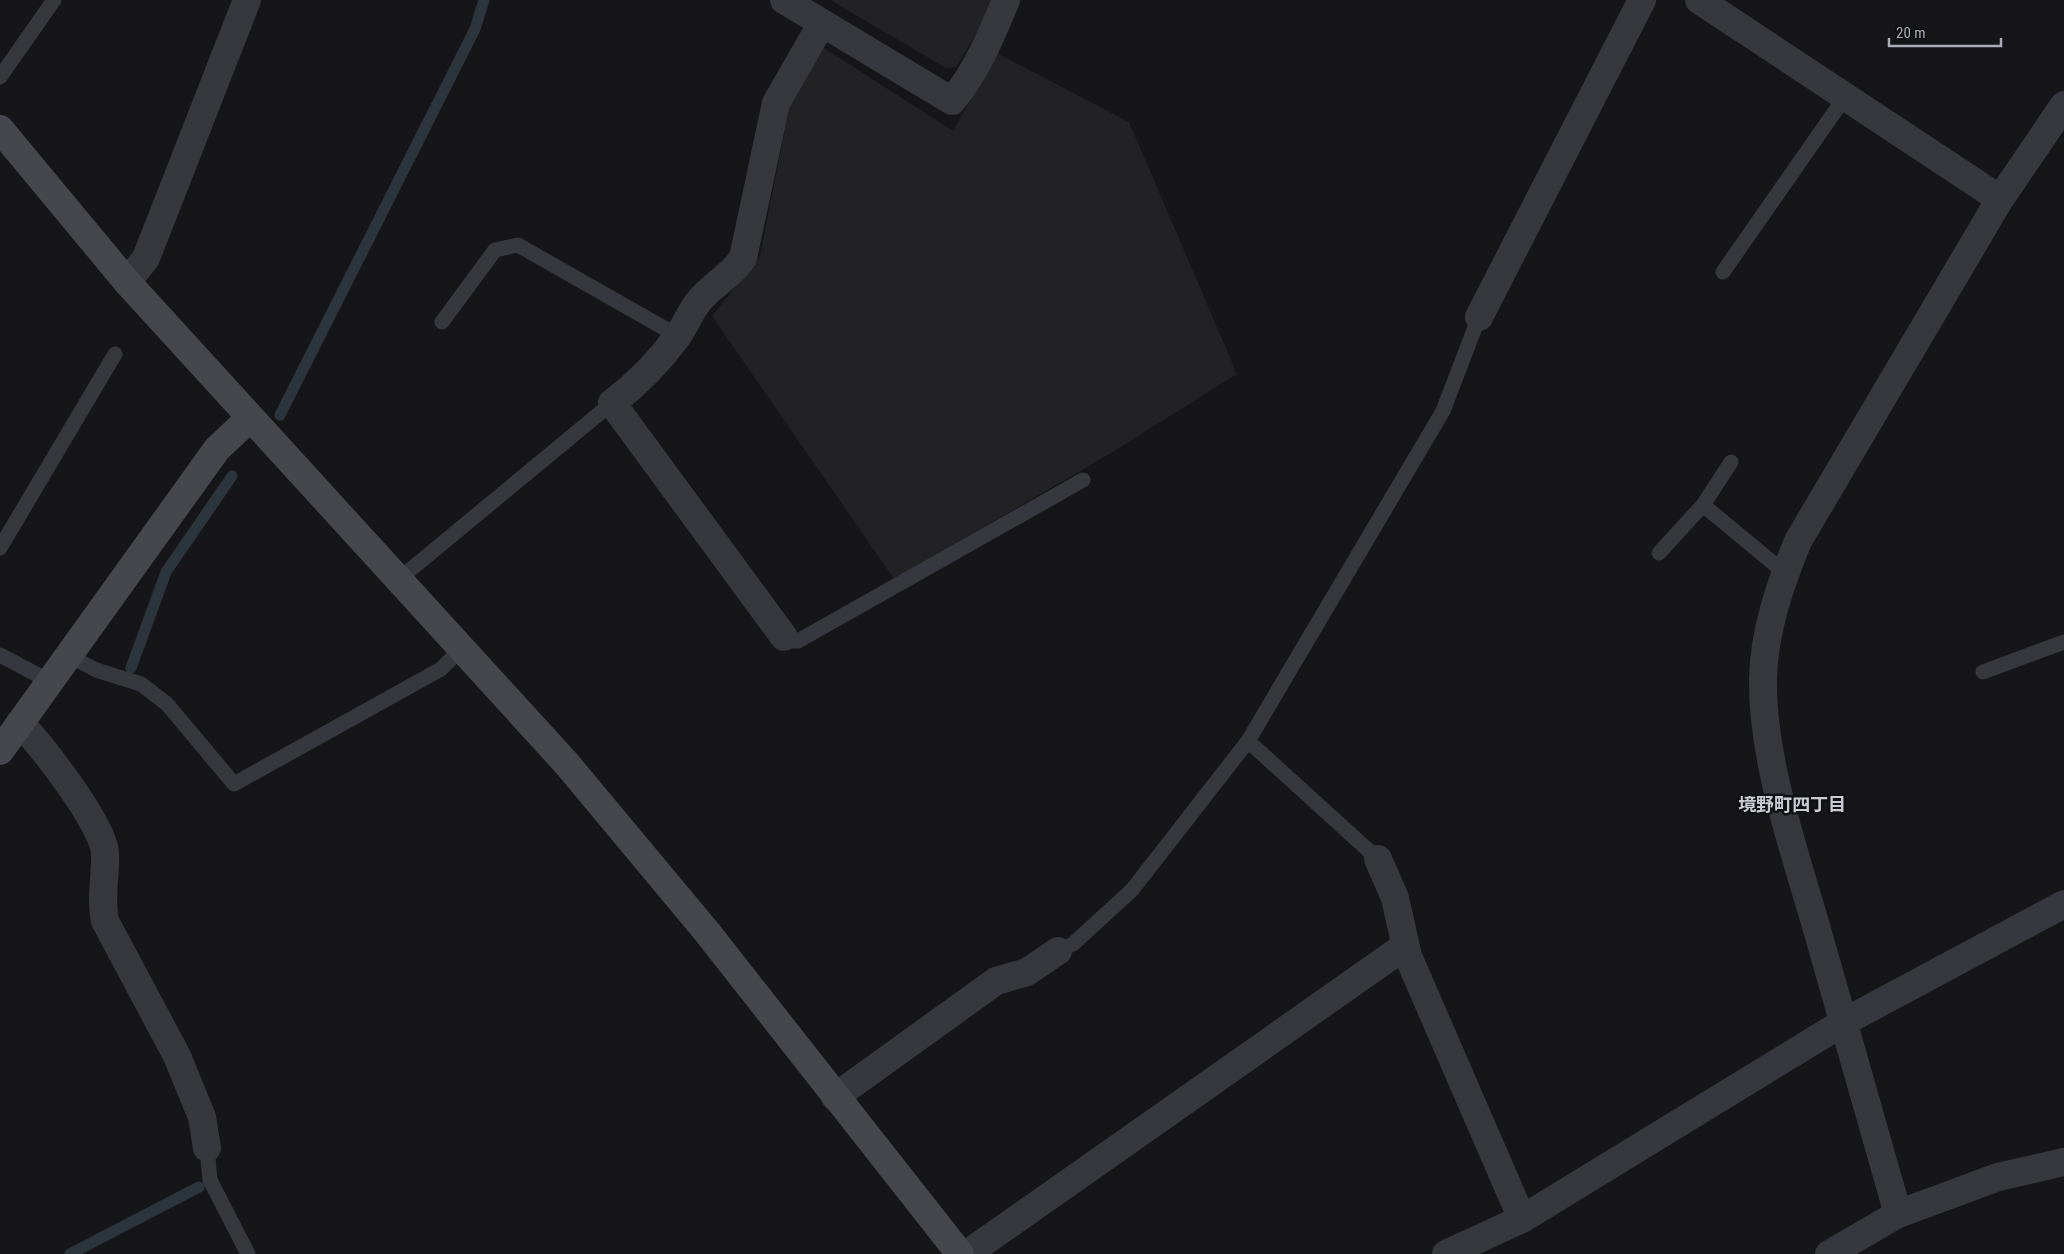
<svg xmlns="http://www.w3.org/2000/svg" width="2064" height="1254" font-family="'Roboto Condensed','Noto Sans JP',sans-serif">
<rect width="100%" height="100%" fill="#161618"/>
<!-- built -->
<path fill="#222225" d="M830,0H993L980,28L956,67L946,68Z
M821,46L953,131L997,53L1129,122L1237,374L1111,453L894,579L712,316L760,256L791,99Z"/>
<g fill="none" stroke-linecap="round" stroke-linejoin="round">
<!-- stream -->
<path stroke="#2c353c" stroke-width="11" d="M280,415L475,29L484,0
M131,668L166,572L232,476
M70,1254L199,1187"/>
<!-- lane -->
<path stroke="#37383d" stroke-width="15" d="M0,77L54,0
M1723,272L1845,97
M442,322L495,250L518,245L678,336
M1703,505L1785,573
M0,548L115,354
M1659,553L1703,505L1731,462
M398,580L612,403
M784,637L789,641H798L1083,480
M0,655L51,682
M70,656L96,670L141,684L167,704L234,784L441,669L462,648
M1983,672L2064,642
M1248,741L1378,859
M1058,951L1073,944L1132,890L1248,741L1443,411L1479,317
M207,1148L210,1180L248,1254"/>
<!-- street -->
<path stroke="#37383d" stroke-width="28" d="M784,0L952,101C977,71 991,36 1006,0
M1699,0L2000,199
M127,282L146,258L247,0
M1479,317L1642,0
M784,637L612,403C637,384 658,363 677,337C685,326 690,312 699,301C713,284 731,276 743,258L776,103L822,23
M20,723C41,745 104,825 105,853C106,876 100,898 105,921L177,1056L202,1117L207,1148
M1378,859L1395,898L1408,956L1522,1219
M835,1097L996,981L1027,972L1058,951
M1898,1214C1870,1116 1842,1018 1814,919C1792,844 1762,757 1763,679C1764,631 1780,585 1798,541L2000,199L2064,105
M967,1254L1405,946
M1446,1254L1522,1219L1844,1022L2064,904
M1829,1254L1898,1214L1998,1177L2064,1162"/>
<!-- secondary -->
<path stroke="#45474d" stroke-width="28" d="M0,129L127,282L567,764L707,932L960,1254
M0,751L217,449L250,418"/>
</g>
<g text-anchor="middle" stroke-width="5" stroke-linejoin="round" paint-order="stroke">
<!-- neighbourhood labels -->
<g font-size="18" font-weight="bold" fill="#c9ccd4" stroke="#111113">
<text x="1792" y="811">境野町四丁目</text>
</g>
</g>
<!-- scale -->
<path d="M1889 38v8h112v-8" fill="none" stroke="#a8adb8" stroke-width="2.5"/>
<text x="1896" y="38" font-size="15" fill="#a8adb8" stroke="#111113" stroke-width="4" paint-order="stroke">20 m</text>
</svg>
